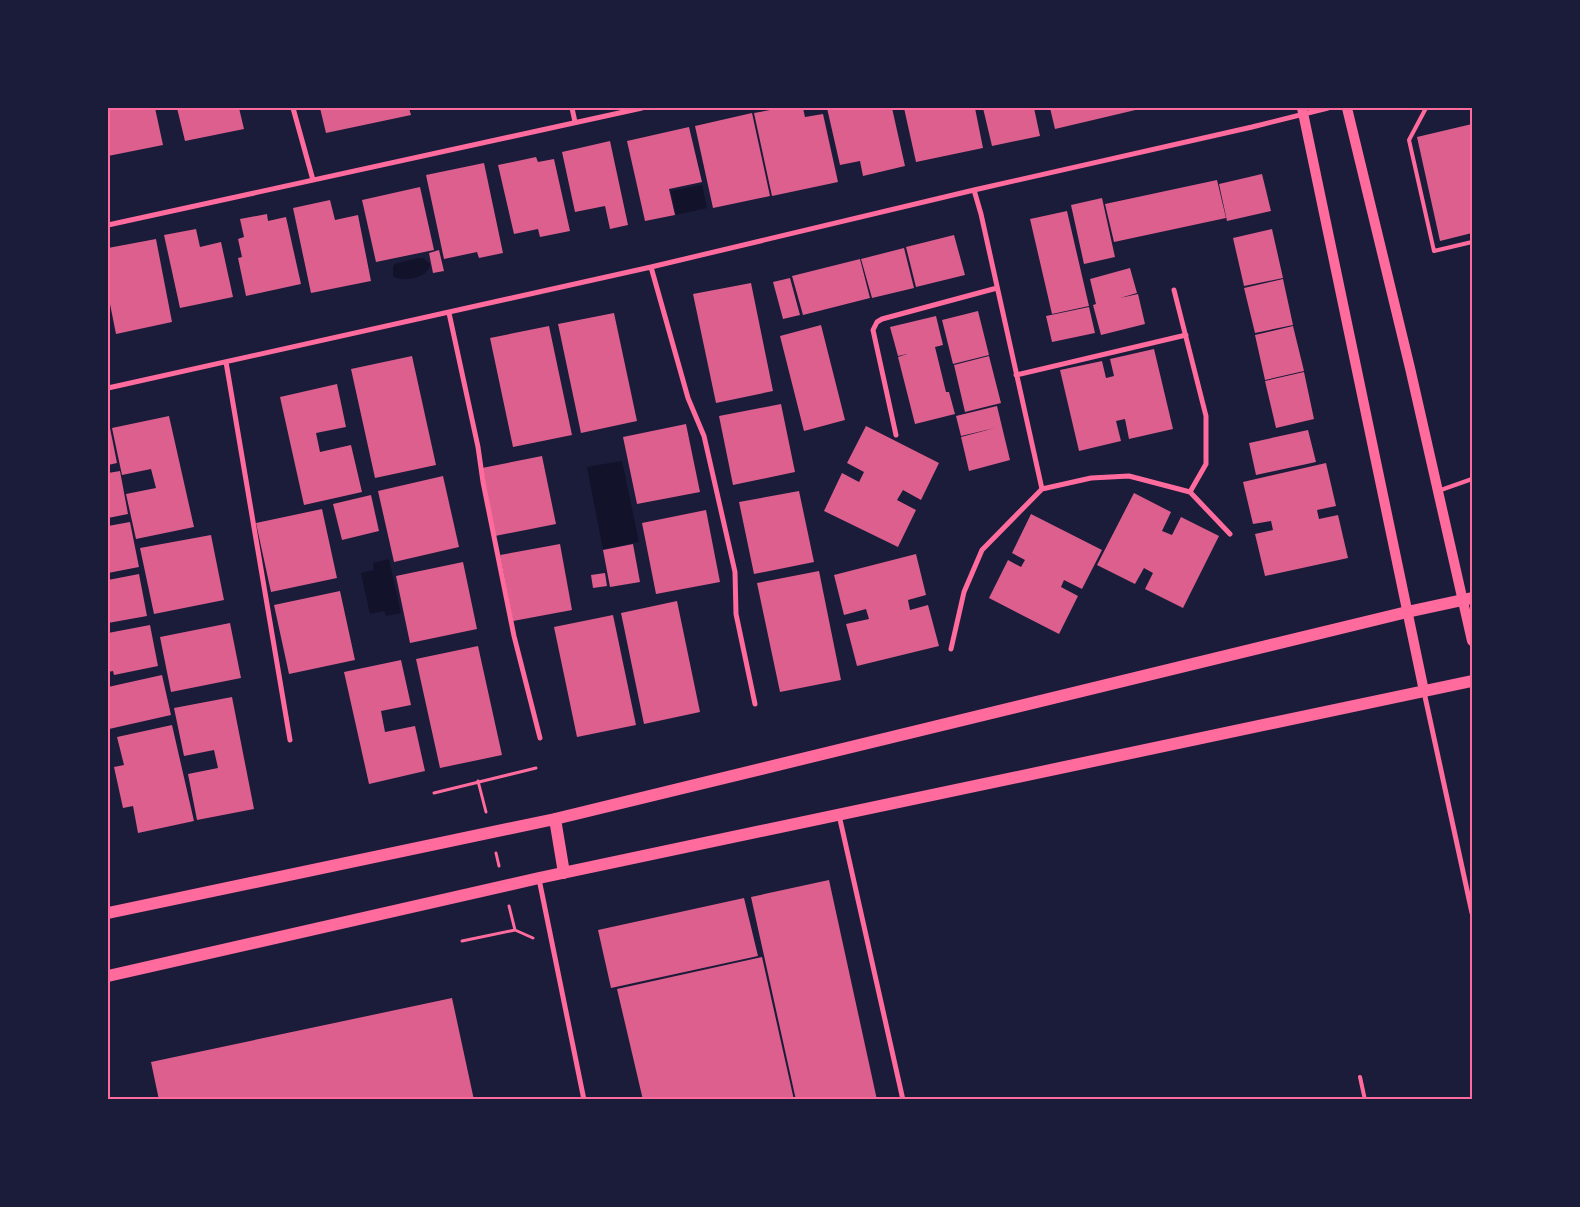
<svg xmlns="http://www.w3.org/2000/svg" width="1580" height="1207" font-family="Poppins,sans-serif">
<rect width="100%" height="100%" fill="#1b1b3a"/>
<!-- water -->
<path fill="#12122b" d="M702,185L707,208L676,215L671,191Z
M418,258H423L430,264C429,278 403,283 393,276V267L395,264Z
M622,461L639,542L603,549L587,467Z
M389,559L401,613L386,616L384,611L370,614L361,573L374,570L373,563Z"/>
<!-- building -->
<path fill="#dd5f8e" d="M108,108H155L163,145L108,156Z
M177,108H239L244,129L185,141Z
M320,108H409L411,115L326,133Z
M781,108H803L805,117L823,114L838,182L772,196L754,113Z
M827,108H892L905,166L863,176L860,161L840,165Z
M904,108H975L983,148L916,162Z
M983,108H1034L1040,136L992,146Z
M1050,108H1144L1055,129Z
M752,113L770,196L713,208L695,126Z
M1472,124V233L1440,241L1417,137Z
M689,127L702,182L669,189L675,215L645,221L627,141Z
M610,141L628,225L610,229L605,206L575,212L562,152Z
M536,157L538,162L554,159L570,231L540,237L538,229L514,234L498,165Z
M484,163L503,253L479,258L477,252L444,259L426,175Z
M1262,174L1271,211L1227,221L1219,184Z
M1217,180L1226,218L1114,242L1105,204Z
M420,187L434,250L376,262L362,200Z
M1102,198L1115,257L1084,264L1071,205Z
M330,200L335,220L358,215L371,281L311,293L293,208Z
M1067,211L1089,306L1052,314L1030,219Z
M267,214L268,221L286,217L301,284L246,296L238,258L242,257L238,239L244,237L240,219Z
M196,229L200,247L221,242L233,297L180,308L164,235Z
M1272,229L1283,278L1244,286L1233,238Z
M954,235L965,275L916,287L906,247Z
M156,239L172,322L116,334L108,294V248Z
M904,248L914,288L872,298L861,259Z
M439,250L444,271L433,273L429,253Z
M860,259L870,298L803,315L792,276Z
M1130,268L1137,293L1120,298L1138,294L1145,324L1101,335L1093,305L1096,304L1090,279Z
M790,278L800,315L783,319L773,282Z
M1283,279L1293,325L1255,333L1244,288Z
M751,283L773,391L716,403L693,294Z
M1089,307L1095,333L1052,342L1046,316Z
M978,311L989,355L953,364L942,320Z
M614,313L637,421L581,433L558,324Z
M936,316L943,345L935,347L946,392H949L955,414L915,424L898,357L907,354L898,356L890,327Z
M821,325L845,420L804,431L780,336Z
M549,326L572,435L513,447L490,338Z
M1293,326L1304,371L1265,380L1255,335Z
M1154,349L1173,429L1129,439L1125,419L1116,421L1121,441L1079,451L1060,370L1102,361L1106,378L1114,376L1110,359Z
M412,356L436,465L375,478L351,369Z
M989,356L1001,403L965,412L954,365Z
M1304,372L1314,419L1276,428L1265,381Z
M337,384L346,427L316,433L320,452L351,445L362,492L304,505L280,397Z
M781,404L795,472L733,485L719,416Z
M997,406L1010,460L969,471L961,437L995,428L961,436L956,416Z
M169,416L194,527L136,539L126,494L156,488L151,469L122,475L112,428Z
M108,418L117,463L108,465Z
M686,424L700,492L637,504L623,437Z
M866,426L939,463L921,500L903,490L897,500L916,510L898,547L824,511L842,473L859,482L864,472L847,463Z
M1308,430L1316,462L1256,475L1249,443Z
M542,456L556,524L495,536L482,468Z
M1326,463L1336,506L1317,510L1319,519L1338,515L1348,558L1265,576L1255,534L1273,530L1271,521L1253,524L1243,482Z
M120,471L128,514L108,518V473Z
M443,476L459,547L394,562L378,491Z
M799,491L814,562L754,574L739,502Z
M1134,493L1171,512L1162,531L1172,535L1181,517L1219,536L1183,608L1145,589L1153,573L1144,568L1135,584L1097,565Z
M371,495L379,531L342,540L333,504Z
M322,509L337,578L271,592L256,523Z
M706,510L720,582L656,594L642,523Z
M1031,514L1102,550L1082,589L1064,580L1061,587L1078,596L1059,634L989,598L1008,560L1021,567L1025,560L1012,553Z
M130,522L139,567L108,573V526Z
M211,535L224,600L154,614L140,548Z
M560,544L572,610L513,621L500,555Z
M633,544L640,582L610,587L603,550Z
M916,554L926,595L908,600L910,610L928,605L939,646L857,666L846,624L869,619L866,609L844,615L834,575Z
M463,562L477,629L410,643L396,576Z
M819,571L841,680L780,692L757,583Z
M605,573L607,586L593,588L591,575Z
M139,574L147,616L108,623V580Z
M340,591L355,660L289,674L274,605Z
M677,601L700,712L644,724L621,613Z
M613,615L636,725L577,737L554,627Z
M230,623L241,678L171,692L160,637Z
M150,625L158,666L114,675L113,671L108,672V633Z
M478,646L502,755L440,768L416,659Z
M401,660L411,705L381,711L385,732L415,726L425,771L369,784L344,672Z
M162,675L171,715L109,729L108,722V687Z
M232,697L254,809L197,820L188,774L218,768L214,750L184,756L174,708Z
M172,725L194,821L138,833L133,806L123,808L114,767L124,765L117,737Z
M829,880L877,1100H796L751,897Z
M744,898L758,956L611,988L598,930Z
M762,957L794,1100H643L617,989Z
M452,998L474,1100H159L151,1062Z"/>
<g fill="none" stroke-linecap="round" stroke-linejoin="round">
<!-- path -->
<path stroke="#ff6b9d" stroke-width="3" d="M478,781L486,812
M434,793L536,768
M496,853L499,866
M509,906L515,930
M462,941L515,930L533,938"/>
<!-- service -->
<path stroke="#ff6b9d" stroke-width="4" d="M1426,108L1409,140L1434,251L1472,242
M1438,491L1472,479
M1360,1077L1365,1100"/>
<!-- minor -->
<path stroke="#ff6b9d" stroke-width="5" d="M293,108L313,180
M572,108L575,122
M974,190L981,214L1042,489
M108,225L642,108
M651,267L688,398L704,436L735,572L736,614L755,704
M1174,290L1206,416V464L1190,492
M449,313L478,447L483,482L514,636L540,738
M226,362L290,740
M1016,375L1186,335
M108,388L651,267L974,190L1252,127L1328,108
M896,435L873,330L877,322L882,319L997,288
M951,649L964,592L982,550L1042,489L1091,478L1129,476L1190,492L1230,534
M1424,692L1472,913
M839,815L903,1100
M539,879L584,1100"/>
<!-- secondary -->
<path stroke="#ff6b9d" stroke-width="10" d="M1302,108L1424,691
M1347,108L1410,368L1472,641"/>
<!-- primary -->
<path stroke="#ff6b9d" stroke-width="12" d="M555,819L564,873
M108,913L555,819L1407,612L1472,598
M108,976L539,878L1472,681"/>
</g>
<!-- border -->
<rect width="1580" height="1207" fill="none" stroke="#1b1b3a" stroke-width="218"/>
<rect x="109" y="109" width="1362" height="989" fill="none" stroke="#ff6b9d" stroke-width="2"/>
</svg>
